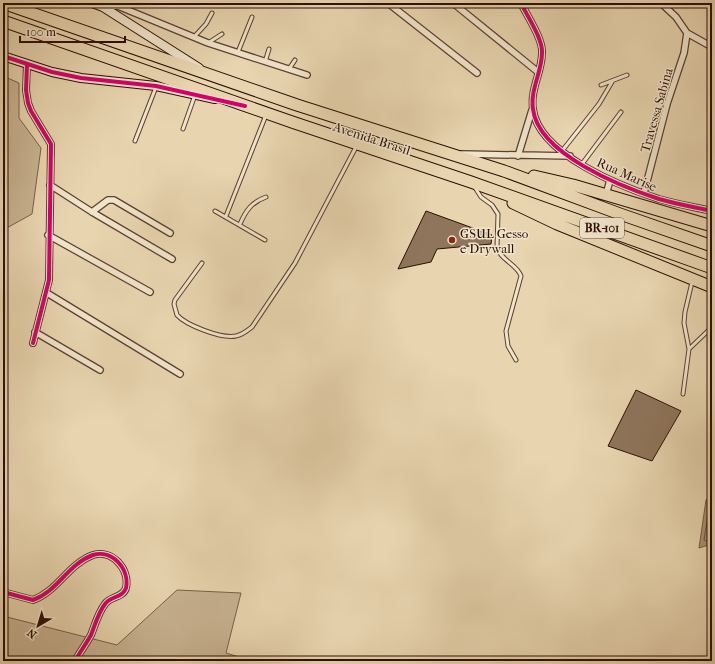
<svg xmlns="http://www.w3.org/2000/svg" width="715" height="664" font-family="'IM FELL French Canon',serif">
<rect width="100%" height="100%" fill="#e8d5b0"/>
<filter id="stains"><feTurbulence type="fractalNoise" baseFrequency=".005" numOctaves="4"/><feColorMatrix values="0 0 0 0 .2 0 0 0 0 .09 0 0 0 0 .02 0 0 0 .5 -.17"/></filter>
<radialGradient id="worn" r=".72"><stop offset=".6" stop-color="#630" stop-opacity="0"/><stop offset="1" stop-color="#630" stop-opacity=".3"/></radialGradient>
<!-- green -->
<path fill="#c8b392" stroke="#7a604a" d="M3,76L19,83V118L41,148L32,214L3,230Z
M177,590L241,593L226,653L252,661H3V616L117,645Z"/>
<!-- water -->
<path fill="#a89175" stroke="#765d47" d="M712,495V544L699,548L706,500Z"/>
<g fill="none" stroke-linecap="round" stroke-linejoin="round">
<!-- shore -->
<path stroke="#6a503c" stroke-width="1" d="M712,500L710,503L704,540L706,541L712,540"/>
</g>
<!-- building -->
<path fill="#8e755c" stroke="#2c0e02" d="M426,211L492,235L491,244L437,249L431,262L398,269Z
M636,390L681,411L652,461L608,446Z"/>
<g fill="none" stroke-linecap="round" stroke-linejoin="round">
<!-- lane casing -->
<g stroke="#5b402e" stroke-width="5">
<path id="lane" d="M194,37L206,24L212,13
M208,43L222,34
M238,52L252,17
M265,62L269,49
M289,69L295,60
M601,85L627,75
M183,129L195,95
M135,141L156,87
M562,151L599,104L612,82
M582,164L621,112
M474,186L481,197L492,205L498,214L497,247C501,261 517,264 521,276L506,331L508,346L516,360
M215,211L265,240
M226,216L266,115
M240,224C246,210 252,202 266,197
M202,263L175,300L174,304L177,315C186,325 221,339 236,336C242,335 247,331 252,327L295,263L356,147
M689,349L712,327
M683,394L689,349L684,323L685,312L692,282"/>
</g>
<!-- street casing -->
<g stroke="#5b402e" stroke-width="8">
<path id="street" d="M388,3L477,73
M453,3L538,72
M521,3C527,16 543,39 542,53C542,72 530,89 533,109C538,154 622,187 659,199C676,204 694,207 712,211
M661,3L676,17L687,33L712,47
M103,7L118,6L208,43L307,75
M27,65L26,90L28,103L31,111L51,144L49,280L33,343
M462,154L570,156
M518,156L532,110
M50,185L92,212L172,259
M644,193L667,104L684,53L687,33
M606,195L610,180
M92,212L108,200H114L170,233
M48,235L150,292
M47,293L180,374
M35,332L100,370
M3,592L33,600C58,591 68,564 93,555C112,549 130,569 126,588C123,598 110,596 105,604C98,613 95,625 91,635C86,644 80,652 75,661"/>
</g>
<!-- secondary casing -->
<g stroke="#2c0e02" stroke-width="10">
<path id="secondary" d="M92,3L103,7L199,68
M3,56L52,72L81,78L156,86L215,99"/>
</g>
<!-- highway casing -->
<g stroke="#2c0e02" stroke-width="13">
<path id="highway" d="M3,3L297,105L504,171L620,214L712,246
M3,21L292,122L471,182L712,268
M534,176L573,185L712,226
M513,203L557,224L712,287"/>
</g>
<!-- lane -->
<use href="#lane" stroke="#f0e4cc" stroke-width="3"/>
<!-- street -->
<use href="#street" stroke="#f0e4cc" stroke-width="5.5"/>
<!-- secondary -->
<use href="#secondary" stroke="#f0e4cc" stroke-width="8"/>
<!-- highway -->
<use href="#highway" stroke="#e8d5b0" stroke-width="11"/>
<!-- cycleway casing -->
<g stroke="#f0e4cc" stroke-width="6">
<path id="cycleway" d="M521,3C527,16 543,39 542,53C542,72 530,89 533,109C538,154 622,187 659,199C676,204 694,207 712,211
M3,56L52,72L81,78L156,86L245,106
M27,65L26,90L28,103L31,111L51,144L49,280L33,343
M3,592L33,600C58,591 68,564 93,555C112,549 130,569 126,588C123,598 110,596 105,604C98,613 95,625 91,635C86,644 80,652 75,661"/>
</g>
<!-- cycleway -->
<use href="#cycleway" stroke="#d6006c" stroke-width="4"/>
</g>
<!-- markers -->
<circle fill="#8f2418" stroke="#f0e4cc" stroke-width="1.5" cx="452" cy="240" r="4"/>
<g text-anchor="middle" stroke-width="3" stroke-linejoin="round" paint-order="stroke">
<!-- shield labels -->
<rect fill="#f0e4cc" stroke="#674e3f" stroke-width="1" x="580" y="218" width="44" height="20" rx="3"/>
<g font-size="12" font-weight="bold" fill="#2c0e02">
<text x="602" y="232">BR-101</text>
</g>
<!-- street labels -->
<g font-size="13" fill="#2c0e02" stroke="#f0e4cc">
<text transform="translate(656 110) rotate(-74)" y="5">Travessa Sabina</text>
<text transform="translate(372 138) rotate(18)" y="5">Avenida Brasil</text>
<text transform="translate(627 174) rotate(24)" y="5">Rua Marise</text>
</g>
<!-- poi labels -->
<g font-size="13" fill="#2c0e02" stroke="#f0e4cc" text-anchor="start">
<text x="460" y="238">GSUL Gesso<tspan x="460" dy="15">e Drywall</tspan></text>
</g>
</g>
<!-- margin -->
<rect width="715" height="664" fill="none" stroke="#e8d5b0" stroke-width="16"/>
<rect x="4" y="4" width="707" height="656" fill="none" stroke="#2c0e02" stroke-width="2"/>
<rect x="8" y="8" width="699" height="648" fill="none" stroke="#2c0e02"/>
<!-- north arrow -->
<g transform="translate(38 626) rotate(218)" stroke="#f0e4cc" stroke-width="3" paint-order="stroke">
<path d="M0-3L7 15L0 10L-7 15Z" fill="#2c0e02"/>
<text y="-6" font-size="11" font-weight="bold" text-anchor="middle" fill="#2c0e02">N</text>
</g>
<!-- scale -->
<path d="M20 36v6h105v-6" fill="none" stroke="#2c0e02" stroke-width="2"/>
<text x="26" y="36" font-size="12" fill="#2c0e02" stroke="#f0e4cc" stroke-width="3" paint-order="stroke">100 m</text>
<rect width="100%" height="100%" filter="url(#stains)"/>
<rect width="100%" height="100%" fill="url(#worn)"/>
</svg>
